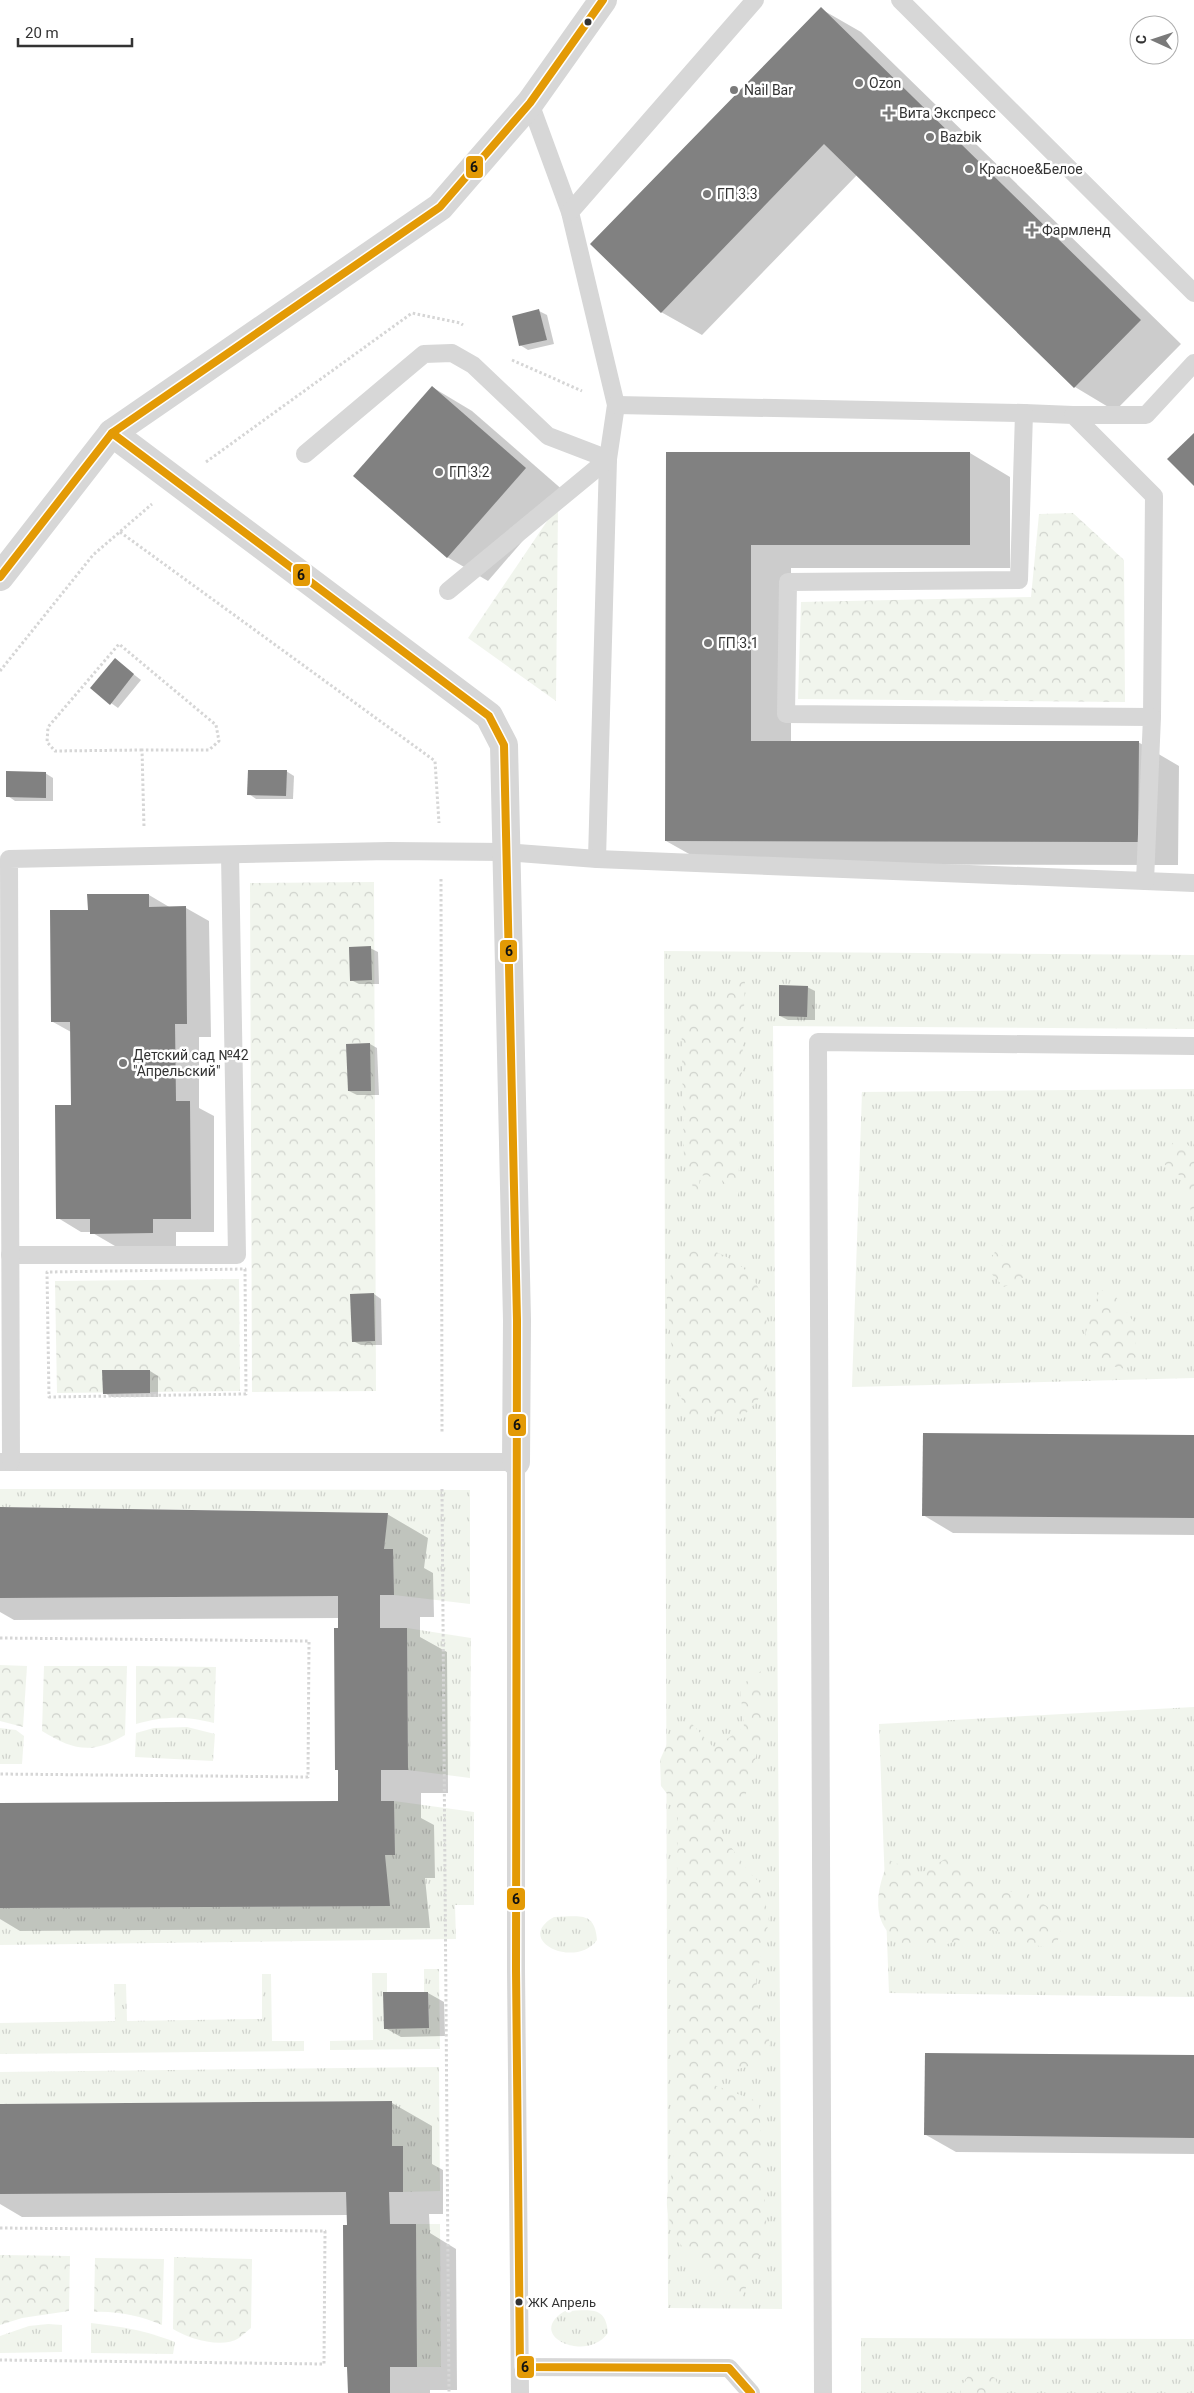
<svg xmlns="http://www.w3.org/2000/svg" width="1194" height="2393" font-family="Roboto,sans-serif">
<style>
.grass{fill:url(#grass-tufts)}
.forest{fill:url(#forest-crowns)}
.shadow{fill:#0003}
.building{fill:#818181}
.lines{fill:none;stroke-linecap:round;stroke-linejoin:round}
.path{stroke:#d6d6d6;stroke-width:3;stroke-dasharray:2.5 2.5;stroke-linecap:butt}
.lane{stroke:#d7d7d7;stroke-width:18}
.street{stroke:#d7d7d7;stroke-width:28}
.bus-1-casing{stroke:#fff;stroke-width:11}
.bus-1{stroke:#e39a05;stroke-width:8}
.bus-dot{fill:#333;stroke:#fff;stroke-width:2}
.poi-dot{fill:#7a7a7a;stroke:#fff;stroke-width:2}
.labels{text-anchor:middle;stroke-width:5;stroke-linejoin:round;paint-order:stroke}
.bus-label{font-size:13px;fill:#333;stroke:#fff;text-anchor:start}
.poi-label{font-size:14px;fill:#333;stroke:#fff;text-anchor:start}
.line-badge{stroke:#fff;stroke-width:2}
.pale-badge-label{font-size:14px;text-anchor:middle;font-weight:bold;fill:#111}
</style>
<defs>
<pattern id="grass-tufts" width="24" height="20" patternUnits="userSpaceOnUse" patternTransform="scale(1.25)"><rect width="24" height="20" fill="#f1f5ed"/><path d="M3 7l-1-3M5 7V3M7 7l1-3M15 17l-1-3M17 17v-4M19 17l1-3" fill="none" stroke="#cfd2cc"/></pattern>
<pattern id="forest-crowns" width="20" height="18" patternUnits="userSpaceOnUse" patternTransform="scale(1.25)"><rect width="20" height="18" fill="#f1f5ed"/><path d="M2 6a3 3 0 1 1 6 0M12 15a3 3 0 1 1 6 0" fill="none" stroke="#cfd2cc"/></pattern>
</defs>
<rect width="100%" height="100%" fill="#fff"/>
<g class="grass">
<path d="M664,951L1194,955V1029L773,1026L782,2309L668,2308Z"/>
<path d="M1194,1089V1378L852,1387L862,1092Z"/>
<path d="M0,1489L470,1490V1604L394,1595L393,1549H384L387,1513L0,1507Z"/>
<path d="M407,1628L471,1638L470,1778L408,1770Z"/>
<path d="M1194,1707V1997L889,1993L879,1724Z"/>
<path d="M187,1727L215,1734L213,1761L135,1757L136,1733L154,1728Z"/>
<path d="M0,1728L16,1730L24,1736L22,1764H0Z"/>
<path d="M394,1801L474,1812V1905H455L456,1939L0,1945V1908L389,1906L385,1855H395Z"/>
<path d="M554,1917C578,1917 595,1910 597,1940C575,1970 513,1940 554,1917Z"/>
<path d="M424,1969H439L440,2049L330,2050V2041L373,2040L372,1973H387V1992L429,2028L428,1992H424Z"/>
<path d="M262,1974H271L272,2041H304V2051L0,2054V2023L115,2021L114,1984H126L127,2021L262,2019Z"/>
<path d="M439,2067L440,2191L403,2192V2146H392V2101L0,2104V2072Z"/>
<path d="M416,2224H440L441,2367H417Z"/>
<path d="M565,2311C588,2311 606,2304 608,2333C586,2364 524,2335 565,2311Z"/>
<path d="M91,2323C123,2327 144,2330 175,2342L173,2354L91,2353Z"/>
<path d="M48,2324L62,2325V2352L0,2353V2336L29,2326Z"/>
<path d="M861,2338L1194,2339V2393H861Z"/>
</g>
<g class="forest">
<path d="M558,505L556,701L468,638Z"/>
<path d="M1073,513L1124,560L1125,702L798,699L801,602L1031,597L1039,514Z"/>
<path d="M374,882L376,1391L252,1392L250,883Z"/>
<path d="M745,979L738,1197L720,1178L700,1175L698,1201L684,1162L681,999L722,998Z"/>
<path d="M1180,1137L1194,1151V1214L1191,1211L1182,1177L1160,1161L1163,1151Z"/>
<path d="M1000,1243L1016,1260L1024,1277L1004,1287L986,1268Z"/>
<path d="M698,1246C780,1269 766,1319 767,1389L741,1419L714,1414L691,1423L675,1382L666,1290L678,1253Z"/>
<path d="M239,1279L240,1391L57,1393L55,1281Z"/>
<path d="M1100,1289L1116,1297L1135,1324L1136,1357L1125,1369L1098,1363L1085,1335Z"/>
<path d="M0,1665L27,1666L23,1727L0,1721Z"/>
<path d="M44,1666H127L125,1735C92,1755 73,1750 42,1731Z"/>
<path d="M136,1666L216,1667L214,1723C184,1716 166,1716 136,1724Z"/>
<path d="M761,1671L763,1730L740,1816L712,1821L749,1872L762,1885L769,1921L756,1977L760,2028L769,2039L770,2056L750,2066L713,2075L706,2082L759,2102L767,2235L741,2300C710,2277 670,2249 667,2206C666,2194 671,2179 673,2168L678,1808L661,1786L660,1760L674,1728L692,1724L714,1748L744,1727L740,1686Z"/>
<path d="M950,1856L993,1894L1022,1890L1065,1918L1055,1949L1034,1945L993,1930L934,1948L904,1947C898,1941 889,1935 885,1928C872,1908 880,1880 889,1860L920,1874Z"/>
<path d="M0,2255L70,2256L69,2311L22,2318L0,2325Z"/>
<path d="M174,2257L252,2259L251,2328C247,2331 243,2335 239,2338C222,2349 189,2339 173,2329Z"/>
<path d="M95,2258L164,2259L162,2325C140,2316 118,2311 94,2312Z"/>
<path d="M982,2372L995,2378L1001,2393H960V2388L968,2376Z"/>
</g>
<g class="shadow">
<path d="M821,9L861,32L1181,344L1115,411L1075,387L857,175L702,335L661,312Z"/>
<path d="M539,311L547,315L554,344L528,350L520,345Z"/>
<path d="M432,387L472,411L565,492L488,581L447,557Z"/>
<path d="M667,453H970L1010,477V568H791V742H1138L1179,766L1178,865L707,864L666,841Z"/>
<path d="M115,660L141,680L118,708L111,703Z"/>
<path d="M286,771L294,776L293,799H256L249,794Z"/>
<path d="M45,773L53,778V801H15L8,796Z"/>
<path d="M149,895L171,908H186L209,921L211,1037H199V1108L214,1116V1232H176V1246H115L91,1232H81L58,1218L72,1106L71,1032L53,1022L89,911Z"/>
<path d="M370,948L378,952L379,984H359L351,980Z"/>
<path d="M807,987L815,991V1020H788L780,1016Z"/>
<path d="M370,1044L377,1048L379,1095H357L349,1091Z"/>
<path d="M374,1294L381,1299L382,1345H361L353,1341Z"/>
<path d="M150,1371L158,1376V1397H112L104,1393Z"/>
<path d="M1194,1436V1535L953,1533L923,1515Z"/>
<path d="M0,1508L387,1514L428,1538L424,1568L433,1573L434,1617H420V1637L447,1652L448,1793H421V1818L434,1825L435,1878H425L430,1928L20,1931L0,1919V1804L340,1802L339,1771L336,1769L339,1618L14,1620L0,1612Z"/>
<path d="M385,1993H428L444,2002L445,2036L401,2037L385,2028Z"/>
<path d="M1194,2056V2154L956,2152L926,2135Z"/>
<path d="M392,2103L432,2126V2164L443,2170V2214H429L430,2233L456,2249L457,2390H430V2393H349V2368L345,2366L348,2215L22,2217L0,2204V2105Z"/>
</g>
<g class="building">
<path d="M821,7L1141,320L1074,388L824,144L661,313L590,244Z"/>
<path d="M539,309L547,340L519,346L512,316Z"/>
<path d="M432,386L526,468L447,558L353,476Z"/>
<path d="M1194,433V486L1167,459Z"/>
<path d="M666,452H970V545H751V741H1139L1138,842L665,841Z"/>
<path d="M115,658L134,674L110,705L90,688Z"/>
<path d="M248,770H287L286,796L247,795Z"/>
<path d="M6,771L46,772V798L6,797Z"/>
<path d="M87,894H149V907L186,906L187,1024H175L176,1101H190L191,1219H153V1233L90,1234V1219H56L55,1105H71L70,1022H51L50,910H88Z"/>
<path d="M371,946L372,980L350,981L349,947Z"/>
<path d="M779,985L808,986L807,1017L779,1016Z"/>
<path d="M370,1043L371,1091H348L346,1044Z"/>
<path d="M374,1293L375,1341L352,1342L350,1294Z"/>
<path d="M102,1370H150V1393L103,1394Z"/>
<path d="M923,1433L1194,1435V1518L922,1516Z"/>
<path d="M0,1507L388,1513L384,1549H393L394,1595H380V1628H407L408,1770H381V1801H394L395,1855H385L390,1906L0,1908V1803L338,1801V1770H335L334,1628H338V1596L0,1598Z"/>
<path d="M383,1992H428L429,2028L384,2029Z"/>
<path d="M925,2053L1194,2055V2138L924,2135Z"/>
<path d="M392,2101V2146H403V2192H389L390,2224H416L417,2367H390V2393H348L347,2367H344L343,2225H347L346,2192L0,2194V2104Z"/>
</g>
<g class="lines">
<g class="path">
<path d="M512,360L582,391"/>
<path d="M206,462L412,313L460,323L463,325"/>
<path d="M120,532L435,761L439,823"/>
<path d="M0,671L93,555L152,504"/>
<path d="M142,750L55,751L47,742L48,727L119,644L216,725L219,741L209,750H142L144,828"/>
<path d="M441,879L442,1433"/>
<path d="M245,1269L246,1394L49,1397L47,1272Z"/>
<path d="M442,1489L449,2393"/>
<path d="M0,1638L309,1641L308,1777L0,1774"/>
<path d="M0,2228L325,2231L324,2364L0,2360"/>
</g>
<g class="lane">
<path d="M900,0L1194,293"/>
<path d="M530,103L570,212L616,405L608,459L597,859"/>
<path d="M570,212L755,0"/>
<path d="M1024,413L1073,415L1154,496L1152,717"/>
<path d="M1073,415H1146L1194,363"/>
<path d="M305,454L424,354L452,353L473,365L548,436L608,459L448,591"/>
<path d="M1145,881L1194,883"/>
<path d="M10,1255H237L230,855"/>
<path d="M0,1462H516V1970L520,2393"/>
<path d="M11,1462L9,859L389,851L506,852L597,859L1145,881L1152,717L786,714L788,582L1019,580L1024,413L616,405"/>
<path d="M520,2367L729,2368L751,2393"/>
<path d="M823,2393L818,1042L1194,1046"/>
</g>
<g class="street">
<path d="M112,433L489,716L504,745L517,1320L516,1462"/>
<path d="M0,577L112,433L440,207L530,103L603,0"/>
</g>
<defs>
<g id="bus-1">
<path d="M112,433L489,716L504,745L517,1320L516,1970L520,2367L729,2368L751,2393"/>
<path d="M0,577L112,433L440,207L530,103L603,0"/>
</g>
</defs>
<use href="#bus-1" class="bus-1-casing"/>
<use href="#bus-1" class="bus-1"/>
</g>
<g class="bus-dot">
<circle cx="588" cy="22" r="4.5"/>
<circle cx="519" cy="2302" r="4.5"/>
</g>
<g class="poi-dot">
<circle cx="859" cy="83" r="5"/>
<circle cx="734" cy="90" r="5"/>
<path d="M886.5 105.5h5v5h5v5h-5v5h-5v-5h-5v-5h5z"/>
<circle cx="930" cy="137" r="5"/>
<circle cx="969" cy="169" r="5"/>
<circle cx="707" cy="194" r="5"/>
<path d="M1029.5 222.5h5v5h5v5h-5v5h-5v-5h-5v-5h5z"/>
<circle cx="439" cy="472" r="5"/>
<circle cx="708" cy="643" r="5"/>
<circle cx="123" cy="1063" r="5"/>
</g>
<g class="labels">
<g class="bus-label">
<text x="528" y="2307">ЖК Апрель</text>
</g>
<g class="poi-label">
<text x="869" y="88">Ozon</text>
<text x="744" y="95">Nail Bar</text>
<text x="899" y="118">Вита Экспресс</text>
<text x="940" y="142">Bazbik</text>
<text x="979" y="174">Красное&amp;Белое</text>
<text x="717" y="199">ГП 3.3</text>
<text x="1042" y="235">Фармленд</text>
<text x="449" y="477">ГП 3.2</text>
<text x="718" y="648">ГП 3.1</text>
<text x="133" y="1060">Детский сад №42<tspan x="133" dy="16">"Апрельский"</tspan></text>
</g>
</g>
<g class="line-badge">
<rect x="465" y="155" width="19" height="24" rx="5" fill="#e39a05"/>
<rect x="292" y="563" width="19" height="24" rx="5" fill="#e39a05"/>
<rect x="499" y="939" width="19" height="24" rx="5" fill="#e39a05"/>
<rect x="507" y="1413" width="20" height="24" rx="5" fill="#e39a05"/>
<rect x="506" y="1887" width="20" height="24" rx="5" fill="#e39a05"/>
<rect x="516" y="2355" width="19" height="24" rx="5" fill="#e39a05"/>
</g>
<g class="pale-badge-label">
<text x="474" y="172">6</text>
<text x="301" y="580">6</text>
<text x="509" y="956">6</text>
<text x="517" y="1430">6</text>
<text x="516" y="1904">6</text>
<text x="525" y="2372">6</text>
</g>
<g transform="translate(1154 40) rotate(273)"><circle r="24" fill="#ffffff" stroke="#adadad"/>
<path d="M0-4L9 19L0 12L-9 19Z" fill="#7a7a7a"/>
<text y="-8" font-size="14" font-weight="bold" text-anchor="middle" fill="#333333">С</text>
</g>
<path d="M18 38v8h114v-8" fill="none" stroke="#333333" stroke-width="2.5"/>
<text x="25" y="38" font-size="15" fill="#333333" stroke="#ffffff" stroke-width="4" paint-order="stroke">20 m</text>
</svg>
